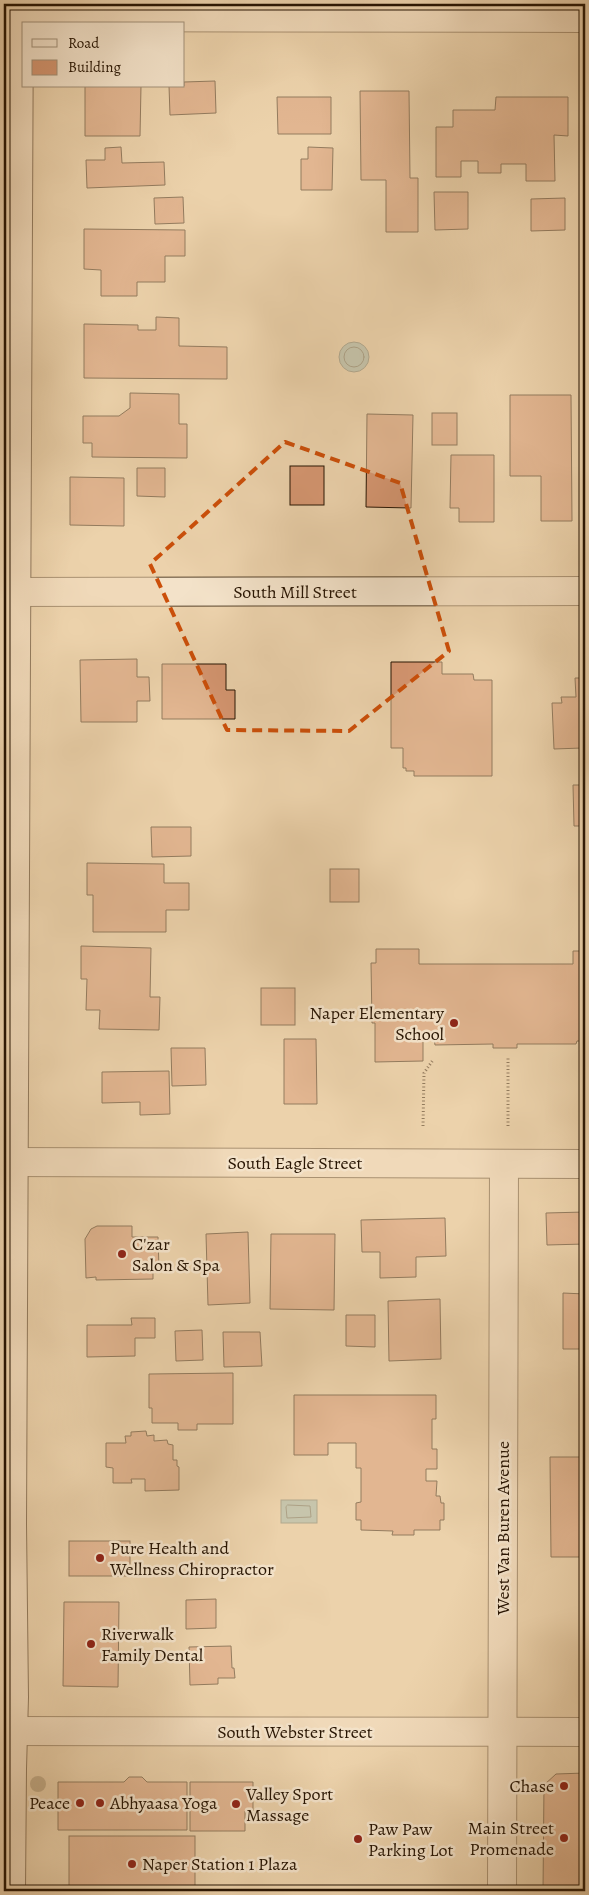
<svg xmlns="http://www.w3.org/2000/svg" width="589" height="1895" font-family="Alegreya,serif">
<style>
.water{fill:#99b7ae;stroke:#6b7669}
.lines{fill:none;stroke-linecap:round;stroke-linejoin:round}
.shore{stroke:#606658;stroke-width:1}
.building{fill:#d59671;stroke:#271402}
.street-casing{stroke:#58442c;stroke-width:30}
.secondary-casing{stroke:#271402;stroke-width:30}
.path{stroke:#271402;stroke-width:3;stroke-dasharray:1 2.5;stroke-linecap:butt}
.street{stroke:#f3e2c9;stroke-width:28}
.secondary{stroke:#f3e2c9;stroke-width:28}
.tree{fill:#978665}
.marked{fill:none;stroke:#cb4f0a;stroke-width:4;stroke-dasharray:10 6;stroke-linejoin:round}
.poi-dot{fill:#8f2418;stroke:#f3e2c9;stroke-width:2}
.labels{text-anchor:middle;stroke-width:5;stroke-linejoin:round;paint-order:stroke}
.street-label{font-size:18px;fill:#271402;stroke:#f3e2c9}
.poi-label{font-size:18px;fill:#271402;stroke:#f3e2c9;text-anchor:start}
</style>
<rect width="100%" height="100%" fill="#ecd2ac"/>
<filter id="stains"><feTurbulence type="fractalNoise" baseFrequency=".004" numOctaves="4"/><feColorMatrix values="0 0 0 0 .2 0 0 0 0 .09 0 0 0 0 .02 0 0 0 .5 -.17"/></filter>
<radialGradient id="worn" r=".72"><stop offset=".6" stop-color="#630" stop-opacity="0"/><stop offset="1" stop-color="#630" stop-opacity=".3"/></radialGradient>
<g class="water">
<circle cx="354" cy="357" r="15"/>
<rect x="281" y="1500" width="36" height="23"/>
</g>
<g class="lines">
<g class="shore">
<circle cx="354" cy="357" r="10"/>
<path d="M288,1505L310,1506L311,1517L287,1518L286,1507Z"/>
</g>
</g>
<g class="building">
<path d="M215,81L216,113L170,115L169,86H184V82Z"/>
<path d="M85,86H141L140,136H85Z"/>
<path d="M360,91H409L410,178H418V232H386V180H361Z"/>
<path d="M277,97H331V134H278Z"/>
<path d="M496,97H568V136L554,135L555,181H526V164H501V173H478V161H461V177H436V127H453V110H495Z"/>
<path d="M121,147L122,163L164,162L165,185L87,188L86,160H105V148Z"/>
<path d="M308,147L333,148L332,190H301V159H308Z"/>
<path d="M434,192H468V229L435,230Z"/>
<path d="M183,197L184,223L155,224L154,198Z"/>
<path d="M565,198V230L531,231V199Z"/>
<path d="M84,229L185,230V256H165V282H137V296H101V270L84,269Z"/>
<path d="M156,317L179,318V346L227,347V379L84,378V324L138,325V330H156Z"/>
<path d="M130,393L179,394V424H187V458L92,457V443H83V416H119L130,408Z"/>
<path d="M510,395H571L572,521H541V476H510Z"/>
<rect x="432" y="413" width="25" height="32"/>
<path d="M367,414L413,415L411,508L366,507Z"/>
<path d="M451,455H494V522H459V508H450Z"/>
<rect x="290" y="466" width="34" height="39"/>
<path d="M137,468H165V497L137,496Z"/>
<path d="M70,477L124,478V526L70,525Z"/>
<path d="M137,659V677H149L150,701H137V722H81L80,660Z"/>
<path d="M391,662H442V674H473L474,680H492V776H414V771H406V768H403V748H391Z"/>
<path d="M162,664H226V690H235V719H162Z"/>
<path d="M575,678H585V743H582V748L554,749L552,703H562L561,697H576Z"/>
<path d="M573,785H585V826H574Z"/>
<path d="M151,827H191V856L152,857Z"/>
<path d="M87,863L164,864V883H189V910H166V932H93V895H87Z"/>
<rect x="330" y="869" width="29" height="33"/>
<path d="M81,946L151,948L150,997H160L159,1030L99,1029L100,1010H86L87,979H81Z"/>
<path d="M376,949H419V964H573V951H585V1041H577L576,1044H517V1048H493V1044L435,1045L434,1038H423V1061L375,1062V1023H372L371,963H376Z"/>
<rect x="261" y="988" width="34" height="37"/>
<path d="M284,1039H316L317,1104H284Z"/>
<path d="M171,1048H205L206,1085L172,1086Z"/>
<path d="M169,1071L170,1114L140,1115V1102L102,1103V1072Z"/>
<path d="M585,1212V1244L547,1245L546,1213Z"/>
<path d="M445,1218L446,1256L416,1257V1277L380,1278V1252H362L361,1220Z"/>
<path d="M97,1226H132V1237H158L159,1269H153V1279L96,1280V1277L86,1278L85,1239L91,1229Z"/>
<path d="M248,1232L250,1303L208,1305L206,1234Z"/>
<path d="M271,1234H335L334,1310L270,1309Z"/>
<path d="M563,1293L585,1294V1349H563Z"/>
<path d="M440,1299L441,1359L389,1361L388,1301Z"/>
<path d="M346,1315H375V1347L346,1346Z"/>
<path d="M131,1318H155V1338H135V1356L87,1357V1325H132Z"/>
<path d="M202,1330L203,1360L176,1361L175,1331Z"/>
<path d="M223,1332H260L262,1366L224,1367Z"/>
<path d="M233,1373V1424H197V1430H178V1423H152V1408H149V1374Z"/>
<path d="M294,1395H436V1419H432V1449H437V1469H426V1481H437L436,1496H440L441,1503H444V1520H440V1530H414V1535H392L393,1531L361,1530V1520H356V1503L361,1502V1468H356V1443H328V1455H294Z"/>
<path d="M146,1431L147,1436L154,1435V1441L167,1440L168,1444L173,1445V1460H177V1466L179,1467V1490L145,1491V1479H131L132,1483H113V1468L106,1467V1443H126L125,1436H131V1432Z"/>
<path d="M550,1457H585V1557H551Z"/>
<rect x="69" y="1541" width="61" height="35"/>
<path d="M216,1599V1628L186,1629V1600Z"/>
<path d="M64,1602H119L118,1687L63,1686Z"/>
<path d="M231,1646L232,1668H234L235,1678H218V1684L190,1685L189,1647Z"/>
<path d="M585,1773V1891H543L544,1785L556,1774Z"/>
<path d="M129,1777H142L147,1782H187V1830H58V1782H124Z"/>
<path d="M190,1782H253V1811H245V1831H190Z"/>
<rect x="69" y="1836" width="126" height="55"/>
</g>
<g class="lines">
<defs>
<g id="street">
<path d="M4,17L585,18"/>
<path d="M4,592L585,591"/>
<path d="M4,1162L585,1164"/>
<path d="M4,1731L585,1732"/>
<path d="M502,1891L504,1164"/>
</g>
<path id="secondary" d="M11,1891L12,1769L14,1697L12,1524L19,4"/>
</defs>
<use href="#street" class="street-casing"/>
<use href="#secondary" class="secondary-casing"/>
<g class="path">
<path d="M423,1126L424,1073L433,1060"/>
<path d="M508,1126V1056"/>
</g>
<use href="#street" class="street"/>
<use href="#secondary" class="secondary"/>
</g>
<circle class="tree" cx="38" cy="1784" r="8"/>
<path d="M0 0H589V1895H0ZM285,442L400,483L449,651L349,731L227,730L150,564Z" fill="#ecd2ac" fill-opacity=".55" fill-rule="evenodd"/>
<path class="marked" d="M285,442L400,483L449,651L349,731L227,730L150,564Z"/>
<g class="poi-dot">
<circle cx="454" cy="1023" r="5"/>
<circle cx="122" cy="1254" r="5"/>
<circle cx="100" cy="1558" r="5"/>
<circle cx="91" cy="1644" r="5"/>
<circle cx="564" cy="1786" r="5"/>
<circle cx="80" cy="1803" r="5"/>
<circle cx="100" cy="1803" r="5"/>
<circle cx="236" cy="1804" r="5"/>
<circle cx="564" cy="1838" r="5"/>
<circle cx="358" cy="1839" r="5"/>
<circle cx="132" cy="1864" r="5"/>
</g>
<g class="labels">
<g class="street-label">
<text x="295" y="598">South Mill Street</text>
<text x="295" y="1169">South Eagle Street</text>
<text transform="translate(503 1528) rotate(-90)" y="6">West Van Buren Avenue</text>
<text x="295" y="1738">South Webster Street</text>
</g>
<g class="poi-label">
<text x="444" y="1019" text-anchor="end">Naper Elementary<tspan x="444" dy="21">School</tspan></text>
<text x="132" y="1250">C'zar<tspan x="132" dy="21">Salon &amp; Spa</tspan></text>
<text x="110" y="1554">Pure Health and<tspan x="110" dy="21">Wellness Chiropractor</tspan></text>
<text x="101" y="1640">Riverwalk<tspan x="101" dy="21">Family Dental</tspan></text>
<text x="554" y="1792" text-anchor="end">Chase</text>
<text x="246" y="1800">Valley Sport<tspan x="246" dy="21">Massage</tspan></text>
<text x="70" y="1809" text-anchor="end">Peace</text>
<text x="110" y="1809">Abhyaasa Yoga</text>
<text x="554" y="1834" text-anchor="end">Main Street<tspan x="554" dy="21">Promenade</tspan></text>
<text x="368" y="1835">Paw Paw<tspan x="368" dy="21">Parking Lot</tspan></text>
<text x="142" y="1870">Naper Station 1 Plaza</text>
</g>
</g>
<rect width="589" height="1895" fill="none" stroke="#ecd2ac" stroke-width="20"/>
<rect x="5" y="5" width="579" height="1885" fill="none" stroke="#271402" stroke-width="2.5"/>
<rect x="10" y="10" width="569" height="1875" fill="none" stroke="#271402"/>
<rect x="22" y="22" width="162" height="65" fill="#f3e2c9" stroke="#a19079"/>
<rect x="32" y="39" width="25" height="8" fill="#f3e2c9" stroke="#a19079"/>
<text x="68" y="48" font-size="15" fill="#271402">Road</text>
<rect x="32" y="60" width="25" height="15" fill="#d59671" stroke="#a19079"/>
<text x="68" y="72" font-size="15" fill="#271402">Building</text>
<rect width="100%" height="100%" filter="url(#stains)"/>
<rect width="100%" height="100%" fill="url(#worn)"/>
</svg>
